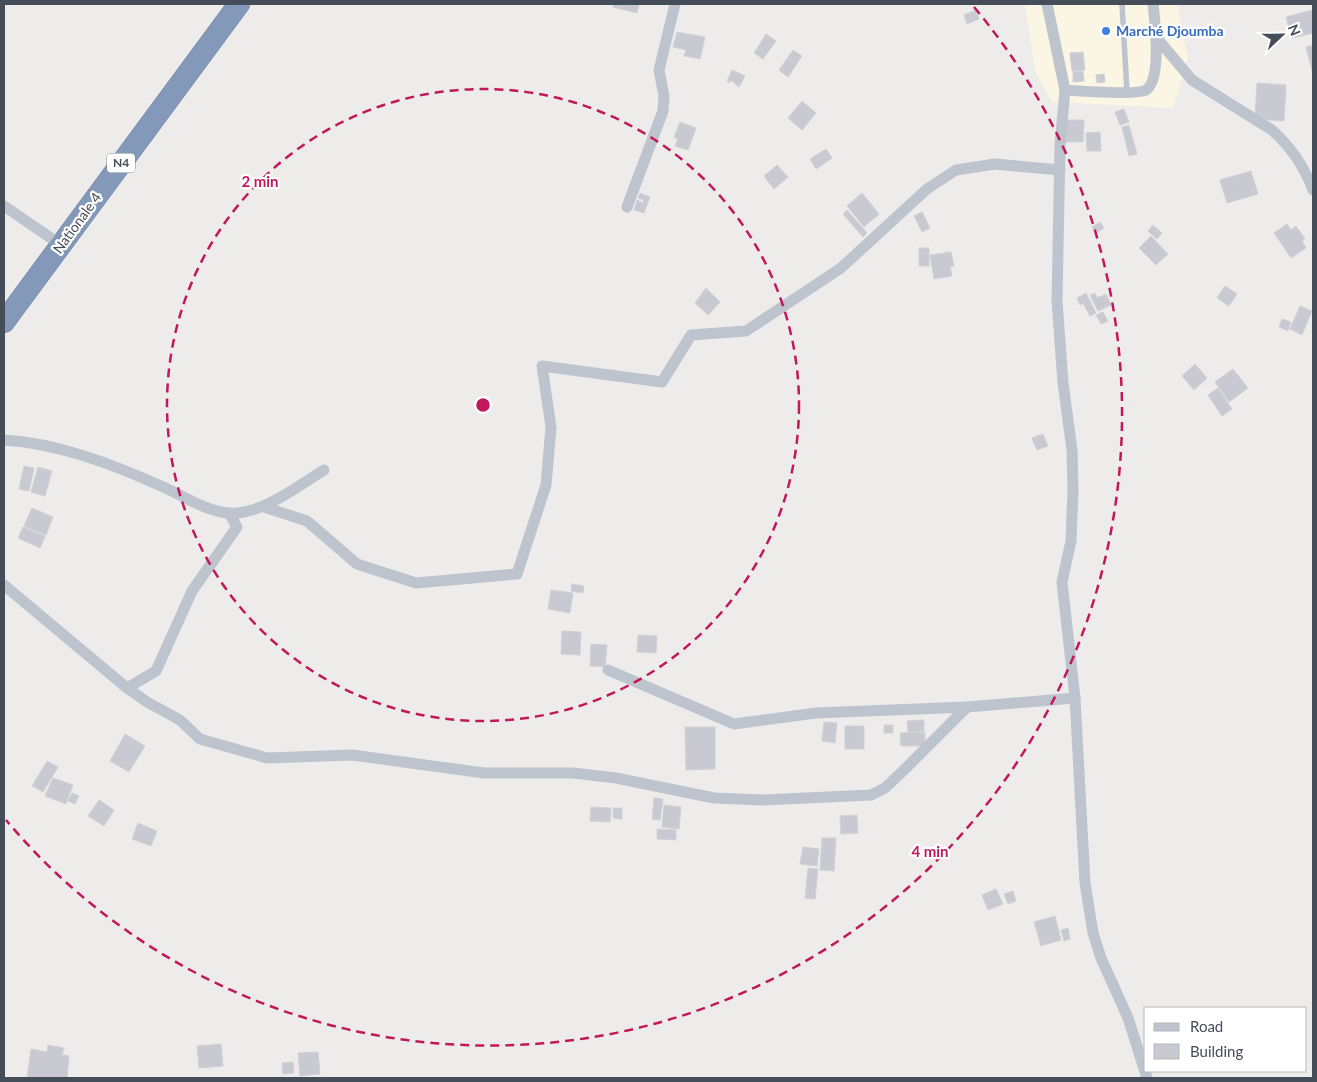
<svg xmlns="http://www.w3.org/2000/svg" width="1317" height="1082" font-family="Lato,sans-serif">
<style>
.commercial{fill:#faf6e3}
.building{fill:#c9cad1;stroke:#d0d1d7}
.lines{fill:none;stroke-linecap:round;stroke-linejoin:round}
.highway-casing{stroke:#6f83a5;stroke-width:22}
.lane{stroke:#bdc4ce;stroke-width:5.5}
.street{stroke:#bdc4ce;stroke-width:11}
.highway{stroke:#8498ba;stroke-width:21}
.ring{fill:none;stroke:#c2185b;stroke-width:2.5;stroke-dasharray:9 6}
.shop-dot{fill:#3f7fe0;stroke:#fff;stroke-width:2}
.labels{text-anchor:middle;stroke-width:4.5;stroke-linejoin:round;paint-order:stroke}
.shield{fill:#fff;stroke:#7d828a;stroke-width:1}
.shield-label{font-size:12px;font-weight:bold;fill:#454d58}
.shop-label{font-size:14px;font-weight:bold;fill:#366cbe;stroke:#fff;text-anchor:start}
.street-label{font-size:14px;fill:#454d58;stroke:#fff}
.centre{fill:#c2185b;stroke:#fff;stroke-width:2.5}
.ring-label{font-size:15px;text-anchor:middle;font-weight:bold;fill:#c2185b;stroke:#fff;stroke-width:4.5;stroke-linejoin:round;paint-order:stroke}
</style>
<rect width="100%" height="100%" fill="#eeeceb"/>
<path class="commercial" d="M1025,4H1177L1188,58L1173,108L1052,102L1035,71Z"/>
<g class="building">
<path d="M614,4H639L637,13L613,7Z"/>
<path d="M976,10L979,19L967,24L964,15Z"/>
<path d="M1312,10L1313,33L1292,38L1286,17Z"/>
<path d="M677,32L705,37L700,59L684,56L686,50L673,47Z"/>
<path d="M766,34L776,41L763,59L754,53Z"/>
<path d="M1313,45V74L1306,47Z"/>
<path d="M793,50L802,56L788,77L779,70Z"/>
<path d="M1083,52L1085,70L1072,71L1070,53Z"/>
<path d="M732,70L745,76L739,87L731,80L730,83L727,81Z"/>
<path d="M1083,71L1084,81L1073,82V72Z"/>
<path d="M1104,74L1105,82L1097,83L1096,75Z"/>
<path d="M1257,83L1286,85L1284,121L1255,119Z"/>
<path d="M802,101L816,113L802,130L788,118Z"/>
<path d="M1124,109L1129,122L1120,125L1115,112Z"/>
<path d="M1064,120H1084L1083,142H1063Z"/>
<path d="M680,122L696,128L688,150L675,146L678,139L674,137Z"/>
<path d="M1129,125L1137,154L1129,156L1122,127Z"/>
<path d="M1100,132L1101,151H1087L1086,133Z"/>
<path d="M826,149L832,158L816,169L810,159Z"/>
<path d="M777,165L788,177L774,189L764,176Z"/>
<path d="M1251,171L1258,194L1227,203L1220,180Z"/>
<path d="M640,193L650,197L644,213L634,210L637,200L643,203L644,200L638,198Z"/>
<path d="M862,193L879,214L864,227L847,206Z"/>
<path d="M847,210L867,233L863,237L843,214Z"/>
<path d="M922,212L930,228L922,232L914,216Z"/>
<path d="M1100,222L1104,228L1096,233L1092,227Z"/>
<path d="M1287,224L1291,230L1296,226L1305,239L1302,241L1306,248L1291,258L1274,233Z"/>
<path d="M1153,225L1162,233L1157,239L1148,231Z"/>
<path d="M1151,236L1168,254L1156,265L1139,248Z"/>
<rect x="919" y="248" width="10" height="18"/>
<path d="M951,252L954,266L950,267L952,276L934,279L930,255Z"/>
<path d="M1225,286L1237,294L1229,306L1217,298Z"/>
<path d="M706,288L720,302L708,315L695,303Z"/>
<path d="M1086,293L1096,313L1090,316L1083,303L1080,305L1077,298Z"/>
<path d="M1095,293L1097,298L1106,294L1111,305L1098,311L1090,295Z"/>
<path d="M1300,306L1312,311L1302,335L1290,329Z"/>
<path d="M1103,312L1108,321L1101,324L1096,315Z"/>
<path d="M1282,319L1291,322L1288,331L1279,327Z"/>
<path d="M1195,364L1207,378L1194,390L1182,376Z"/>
<path d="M1233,369L1248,388L1229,402L1215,382Z"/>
<path d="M1218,388L1232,409L1222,416L1208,395Z"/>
<path d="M1043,434L1048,446L1037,450L1032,438Z"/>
<path d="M24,466L34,468L29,491L19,489Z"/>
<path d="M38,467L52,471L45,496L31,492Z"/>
<path d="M32,508L53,517L46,535L24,526Z"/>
<path d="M23,527L45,536L40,548L18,538Z"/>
<path d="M572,584L584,586L583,593L571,591Z"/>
<path d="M551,590L573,593L570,613L548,609Z"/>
<path d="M562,631L581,632L580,655L561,654Z"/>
<path d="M638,635L657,636L656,653L637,652Z"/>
<path d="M591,644L607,645L605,667L590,666Z"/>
<path d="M924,720V731L908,732L907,721Z"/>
<path d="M824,722L837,723L835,743L822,741Z"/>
<rect x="884" y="725" width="9" height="8"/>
<rect x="845" y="726" width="19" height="23"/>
<path d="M685,727H715V769L686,770Z"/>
<path d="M925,732V746H901L900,733Z"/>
<path d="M125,734L145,746L129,772L110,761Z"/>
<path d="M47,761L58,767L43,792L32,786Z"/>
<path d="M53,778L73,785L66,804L45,796Z"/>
<path d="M72,793L79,796L75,804L68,801Z"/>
<path d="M654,798L663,799L660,820L652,819Z"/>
<path d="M99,800L114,810L104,826L88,816Z"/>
<path d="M664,805L681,807L679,829L662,827Z"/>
<path d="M591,807L611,808L610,822L590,821Z"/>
<path d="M613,808H622V819L613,818Z"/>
<path d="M857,815L858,833L841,834L840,816Z"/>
<path d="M138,823L157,831L151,846L132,839Z"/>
<path d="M657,829L676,830V840L657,839Z"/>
<path d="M822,838H836L834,871L820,870Z"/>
<path d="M803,847L819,849L817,866L800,864Z"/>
<path d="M808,868L818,869L815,899L805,898Z"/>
<path d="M996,889L1003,904L988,910L982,895Z"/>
<path d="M1013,891L1016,901L1008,904L1004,894Z"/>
<path d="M1055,916L1061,940L1041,946L1034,922Z"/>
<path d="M1068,928L1070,939L1064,941L1061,930Z"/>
<path d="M221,1044L223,1066L199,1068L197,1046Z"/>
<path d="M48,1045L64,1048L62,1055L69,1056L67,1078H27L31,1049L47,1052Z"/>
<path d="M318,1052L320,1074L300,1076L298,1053Z"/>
<path d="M293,1062L294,1073L283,1074L282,1063Z"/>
</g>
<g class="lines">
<defs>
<path id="highway" d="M4,322L239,4"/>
</defs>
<use href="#highway" class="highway-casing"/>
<path class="lane" d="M1122,4L1127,92"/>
<g class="street">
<path d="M1047,4L1065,90L1060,145L1057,301L1063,383L1072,450L1073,490L1071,541L1062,582L1075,698L1085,883L1093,933L1101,958L1128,1018L1147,1078"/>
<path d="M1156,37L1192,80L1272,130C1291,147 1304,166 1313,190"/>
<path d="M1065,90C1079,91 1137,95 1146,90C1162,79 1155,22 1153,4"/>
<path d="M4,206L61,245"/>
<path d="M627,207L663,111L664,96L659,70L675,4"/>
<path d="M4,440C57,443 112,464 161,486C182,495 205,511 228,513C260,516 298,486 324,470"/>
<path d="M264,507L307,521L357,564L416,583L517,574L546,485L551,427L542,366L662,382L691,335L746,331L841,268L927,189L956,170L995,164L1060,170"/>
<path d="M4,585L127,688L147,702L180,720L200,739L267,758L352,755L484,773H573L616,778L714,798L763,800L871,795L885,788L903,771L967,707"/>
<path d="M608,670L734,724L816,713L967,707L1075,698"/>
<path d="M127,688L156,671L192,591L237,527L229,513"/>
</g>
<use href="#highway" class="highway"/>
</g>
<g class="ring">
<circle cx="483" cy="405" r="316"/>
<path d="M974 7A632 632 0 0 1 6 820"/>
</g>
<circle class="shop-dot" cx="1106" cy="31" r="5"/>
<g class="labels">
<rect class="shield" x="107" y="153.5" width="28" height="19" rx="4"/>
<g class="shield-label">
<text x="121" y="167">N4</text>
</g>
<g class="shop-label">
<text x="1116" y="36">Marché Djoumba</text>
</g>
<g class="street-label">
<text transform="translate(77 223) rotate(-54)" y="5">Nationale 4</text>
</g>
</g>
<circle cx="483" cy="405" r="8" class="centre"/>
<g class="ring-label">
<text x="260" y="187">2 min</text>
<text x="930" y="857">4 min</text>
</g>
<rect width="1317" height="1082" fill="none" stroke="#454d58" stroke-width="10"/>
<rect x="1144" y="1007" width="162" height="65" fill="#ffffff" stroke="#b5b8bc"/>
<rect x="1154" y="1023" width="25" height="8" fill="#bdc4ce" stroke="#b5b8bc"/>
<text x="1190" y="1032" font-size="15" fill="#454d58">Road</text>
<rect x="1154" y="1044" width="25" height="15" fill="#c9cad1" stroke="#b5b8bc"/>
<text x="1190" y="1057" font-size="15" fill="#454d58">Building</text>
<g transform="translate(1282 35) rotate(68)" stroke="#ffffff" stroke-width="4" paint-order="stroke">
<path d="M0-4L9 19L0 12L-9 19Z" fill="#454d58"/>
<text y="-8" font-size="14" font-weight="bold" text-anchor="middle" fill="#454d58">N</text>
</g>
</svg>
